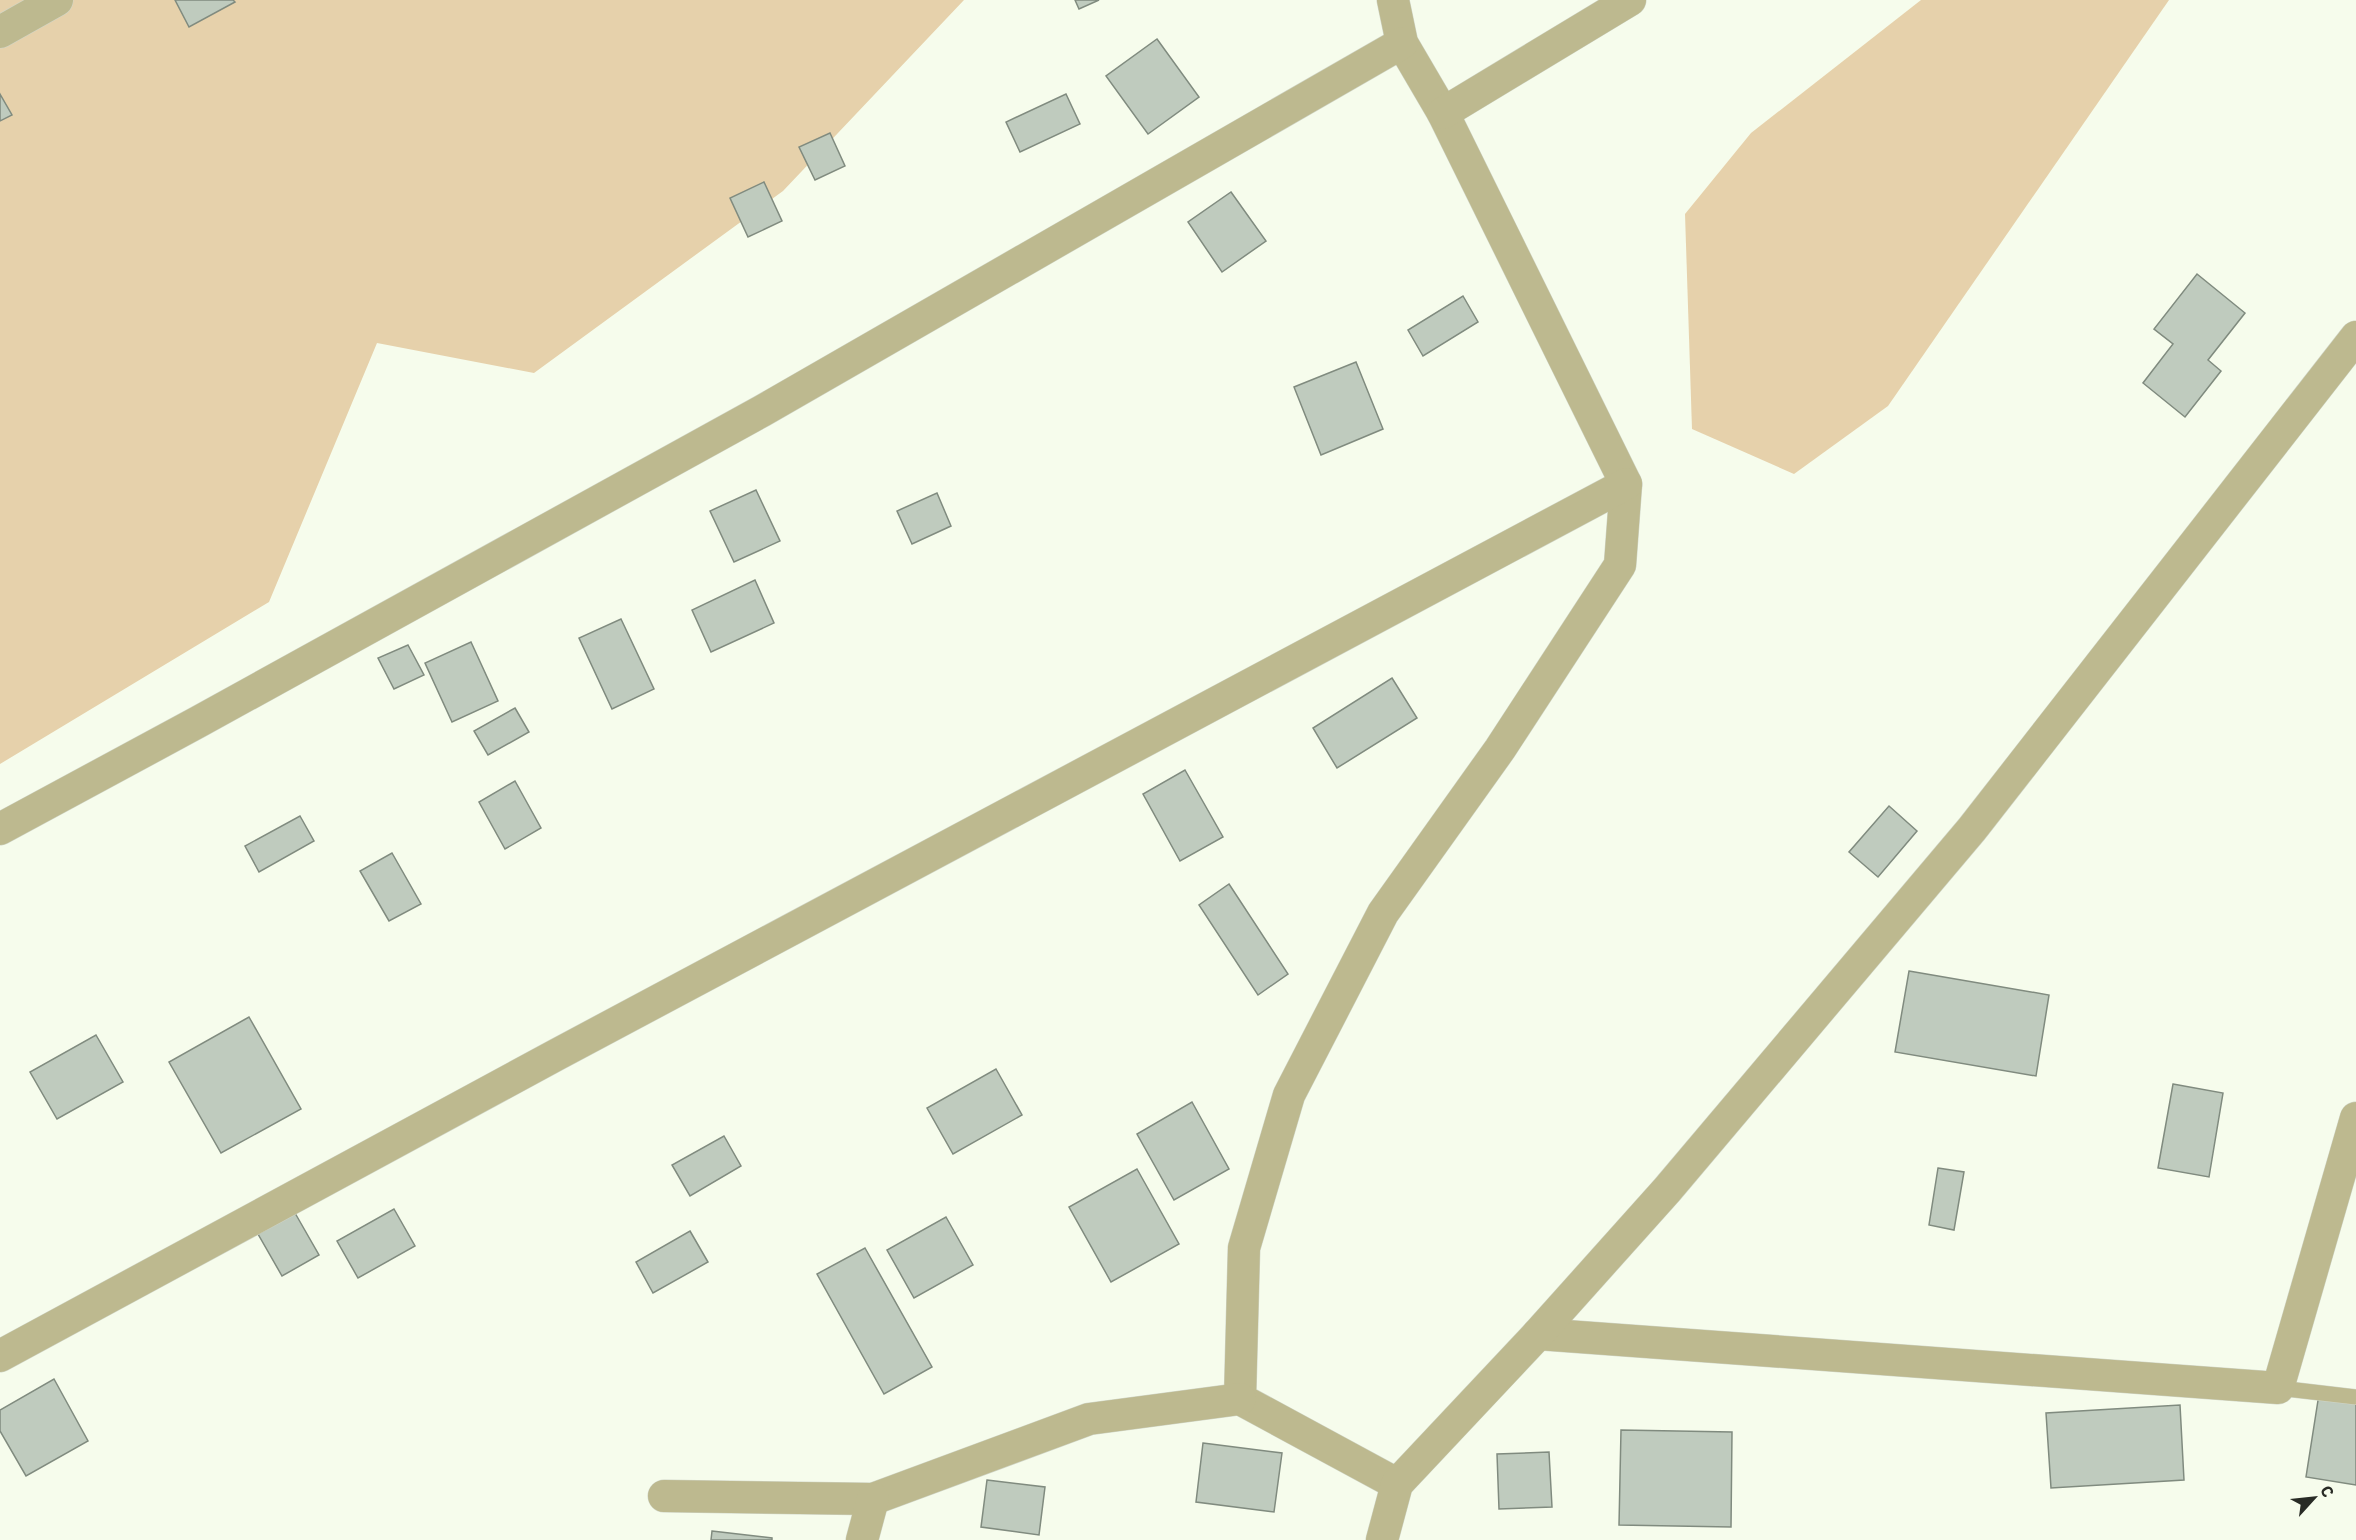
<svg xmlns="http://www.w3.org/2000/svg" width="2356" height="1540" font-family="'IBM Plex Sans',sans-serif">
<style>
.green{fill:#e6d1ab}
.building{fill:#bfcbbe;stroke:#808b7f;stroke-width:1.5}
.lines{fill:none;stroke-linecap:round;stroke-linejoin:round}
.service-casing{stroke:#d1d6c8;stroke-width:16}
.minor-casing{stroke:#d1d6c8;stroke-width:33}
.service{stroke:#bdb98f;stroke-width:15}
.minor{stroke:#bdb98f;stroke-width:32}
</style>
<rect width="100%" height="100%" fill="#f6fcec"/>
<g class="green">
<path d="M0,0H964L783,191L534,373L377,343L269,602L0,764Z"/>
<path d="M1921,0H2169L1888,406L1794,474L1692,429L1685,214L1751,133Z"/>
</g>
<g class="building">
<path d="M175,0H233L235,2L189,27Z"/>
<path d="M1075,0H1099L1079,9Z"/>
<path d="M1157,39L1199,97L1148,134L1106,76Z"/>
<path d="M0,94L12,115L0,121Z"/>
<path d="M1066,94L1080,124L1020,152L1006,122Z"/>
<path d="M830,133L845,166L815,180L799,147Z"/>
<path d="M764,182L782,221L748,237L730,198Z"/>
<path d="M1231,192L1266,241L1222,272L1188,222Z"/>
<path d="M2197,274L2245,313L2208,360L2221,371L2185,417L2143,383L2173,344L2154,329Z"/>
<path d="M1463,296L1478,322L1423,356L1408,330Z"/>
<path d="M1356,362L1383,429L1321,455L1294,387Z"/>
<path d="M756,490L780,541L734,562L710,511Z"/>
<path d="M937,493L951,526L912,544L897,511Z"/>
<path d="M755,580L774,623L711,652L692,610Z"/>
<path d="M621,619L654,689L612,709L579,638Z"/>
<path d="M471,642L498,701L452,722L425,663Z"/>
<path d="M408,645L424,675L394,689L378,658Z"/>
<path d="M1392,678L1417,718L1337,768L1313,728Z"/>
<path d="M515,708L529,732L488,755L474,731Z"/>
<path d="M1185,770L1223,837L1180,861L1143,794Z"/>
<path d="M515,781L541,828L505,849L479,802Z"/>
<path d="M1889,806L1917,831L1878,877L1849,852Z"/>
<path d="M300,816L314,841L259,872L245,846Z"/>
<path d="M392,853L421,904L389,921L360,871Z"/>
<path d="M1229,884L1288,974L1258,995L1199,905Z"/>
<path d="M1909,971L2049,995L2036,1076L1895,1052Z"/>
<path d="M249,1017L301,1109L221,1153L169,1062Z"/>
<path d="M96,1035L123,1082L57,1119L30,1072Z"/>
<path d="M996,1069L1022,1115L953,1154L927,1108Z"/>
<path d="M2173,1084L2223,1093L2209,1177L2158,1168Z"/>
<path d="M1192,1102L1229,1169L1174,1200L1137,1134Z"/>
<path d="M724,1136L741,1166L690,1196L672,1165Z"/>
<path d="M1938,1168L1964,1172L1954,1230L1929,1225Z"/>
<path d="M1137,1169L1179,1244L1111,1282L1069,1207Z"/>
<path d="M394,1209L415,1246L358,1278L337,1241Z"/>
<path d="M295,1213L319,1255L282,1276L258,1234Z"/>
<path d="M946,1217L973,1265L914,1298L887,1250Z"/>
<path d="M690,1231L708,1262L653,1293L636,1262Z"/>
<path d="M865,1248L932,1367L884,1394L817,1274Z"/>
<path d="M54,1379L88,1441L26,1476L0,1431V1410Z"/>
<path d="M2319,1394L2356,1400V1485L2306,1477Z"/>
<path d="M2180,1405L2184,1480L2051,1488L2046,1413Z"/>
<path d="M1621,1430L1732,1432L1731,1527L1619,1525Z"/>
<path d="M1203,1443L1282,1453L1274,1512L1196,1502Z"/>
<path d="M1549,1452L1552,1507L1499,1509L1497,1454Z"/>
<path d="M987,1480L1045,1487L1039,1535L981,1527Z"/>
<path d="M712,1531L772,1538V1540H711Z"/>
</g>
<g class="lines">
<defs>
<path id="service" d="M2278,1388L2356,1397"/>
<g id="minor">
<path d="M1393,0L1402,43L1443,113L1626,484L1620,565L1500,749L1383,913L1289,1095L1244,1248L1240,1399L1397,1484"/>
<path d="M0,32L57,0"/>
<path d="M1443,113L1630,0"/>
<path d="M0,829L198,722L762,411L1402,43"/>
<path d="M1538,1334L2278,1388L2356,1118"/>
<path d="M0,1356L556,1055L1626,484"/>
<path d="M664,1496L873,1499L1089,1419L1240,1399"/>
<path d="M862,1540L873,1499"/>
<path d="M1382,1540L1397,1484L1538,1334L1667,1190L1972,829L2356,337"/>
</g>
</defs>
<use href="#service" class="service-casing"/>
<use href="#minor" class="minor-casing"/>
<use href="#service" class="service"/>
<use href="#minor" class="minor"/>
</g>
<g transform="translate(2314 1498) rotate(63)" stroke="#f6fcec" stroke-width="4.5" paint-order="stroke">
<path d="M0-4.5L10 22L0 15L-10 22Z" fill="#282b25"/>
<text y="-9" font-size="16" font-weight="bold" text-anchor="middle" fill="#282b25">С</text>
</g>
</svg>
